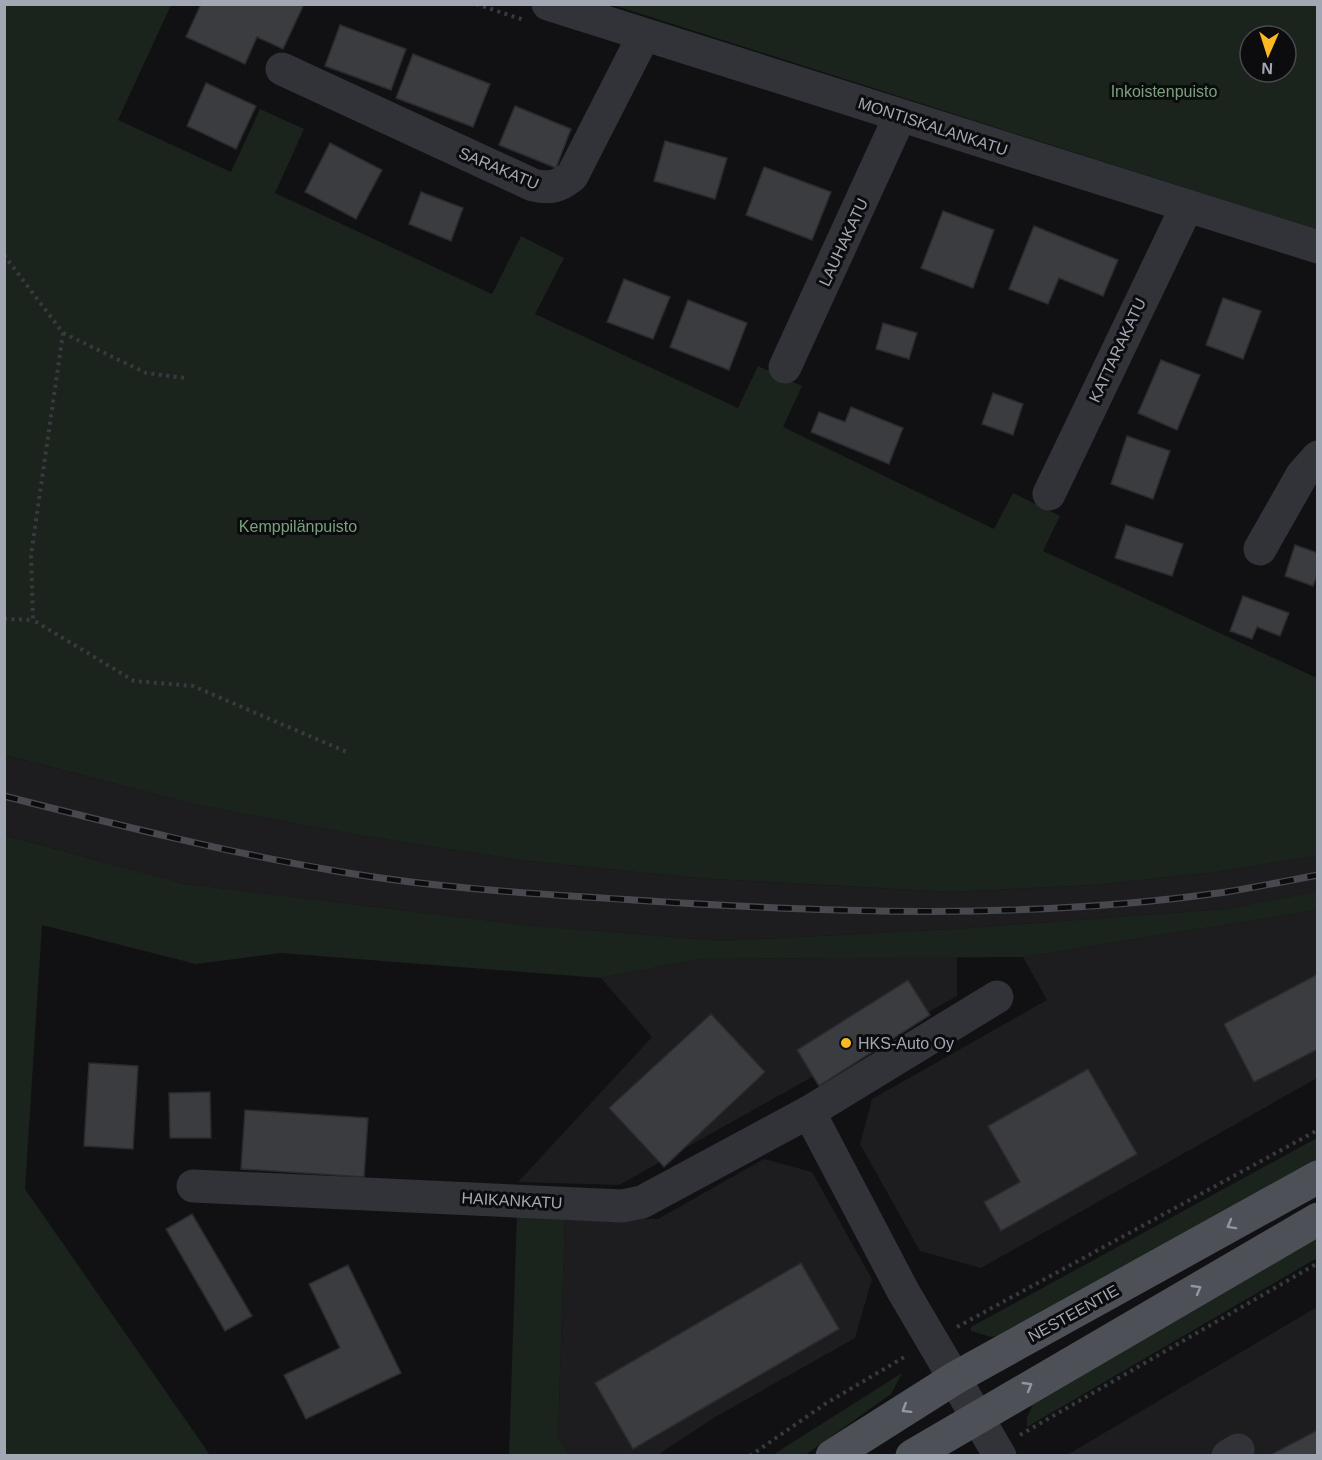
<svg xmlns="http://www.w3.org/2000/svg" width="1322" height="1460" font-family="Arial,sans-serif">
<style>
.built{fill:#1d1d20}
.green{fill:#1b231d;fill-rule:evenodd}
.building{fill:#3b3c40;stroke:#2b2b2f;stroke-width:1.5}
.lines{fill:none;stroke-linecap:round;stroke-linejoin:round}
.path{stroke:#383a3f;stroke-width:4;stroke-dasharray:3 4.5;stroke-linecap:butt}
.minor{stroke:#323338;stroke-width:33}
.major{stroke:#4e5057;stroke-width:33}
.rail-casing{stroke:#47494f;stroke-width:7}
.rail{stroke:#0c0c0e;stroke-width:4.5;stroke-dasharray:14;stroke-linecap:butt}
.oneway{stroke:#9196a1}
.poi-dot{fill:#fab923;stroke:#0c0c0e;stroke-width:2}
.labels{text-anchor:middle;stroke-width:6;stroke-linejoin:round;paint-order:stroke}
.park-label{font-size:16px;fill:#78a17c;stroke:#0c0c0e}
.street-label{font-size:16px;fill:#a2a7b4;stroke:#0c0c0e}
.poi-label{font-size:16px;fill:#a2a7b4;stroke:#0c0c0e;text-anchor:start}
</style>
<rect width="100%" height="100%" fill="#111113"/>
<g class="built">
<path d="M4,755L193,804L357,835L519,860L696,878L951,892L1094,885L1217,872L1317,856V891L1227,909L955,929L721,941L524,925L185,884L5,835Z"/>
<path d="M1317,910V1078L981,1268L920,1251L860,1144L872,1099L1047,1000L1023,957Z"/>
<path d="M957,957V996L619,1185L518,1182L652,1037L601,978L699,959Z"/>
<path d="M764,1159L812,1172L872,1279L855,1338L717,1416L657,1455H569L558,1438L565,1216L658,1219Z"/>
<path d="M1317,1307V1455H1067Z"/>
</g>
<g class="green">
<path d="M4,5H171L118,120L231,172L260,109L304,129L275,193L492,294L521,236L564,258L535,314L738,408L758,366L802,386L783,427L994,529L1013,493L1060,516L1043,551L1317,678V856L1217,872L1094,885L951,892L696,878L519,860L357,835L193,804L5,755Z"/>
<path d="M613,5H1317V230ZM1250,36H1286V72H1250Z"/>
<path d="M4,835L185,884L524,925L721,941L955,929L1227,909L1317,891V910L1023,957L699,959L601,978L281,953L196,964L42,925L25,1189L210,1455H5Z"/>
<path d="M1317,1138V1165L1006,1335L991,1337L971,1331V1327Z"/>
<path d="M517,1213L565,1216L558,1438L569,1455L509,1456Z"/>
<path d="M1317,1228V1258L1027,1427V1417L1036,1398Z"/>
<path d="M902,1373L891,1394L805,1455L771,1456Z"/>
</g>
<g class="building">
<path d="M201,4H304L283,49L257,37L245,64L186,37Z"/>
<path d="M340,25L406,49L391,90L325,66Z"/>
<path d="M413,54L490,84L473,127L396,98Z"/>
<path d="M206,83L256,106L236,149L187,126Z"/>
<path d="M515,106L571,129L556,168L499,145Z"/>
<path d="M665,141L727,158L715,199L654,181Z"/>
<path d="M330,143L382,170L356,219L305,192Z"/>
<path d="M764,167L831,192L812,240L746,215Z"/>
<path d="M421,192L463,208L451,241L409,224Z"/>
<path d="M943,211L994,230L973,288L921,268Z"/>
<path d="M1034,226L1118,260L1103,296L1059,278L1048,304L1009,289Z"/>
<path d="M624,279L670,297L653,339L607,322Z"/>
<path d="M1223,298L1261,311L1243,359L1206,345Z"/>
<path d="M688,300L747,323L729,370L670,347Z"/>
<path d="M883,323L917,333L909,359L876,349Z"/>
<path d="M1161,360L1200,375L1177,430L1138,413Z"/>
<path d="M993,393L1023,404L1013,435L982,424Z"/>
<path d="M851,407L903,428L889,464L811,432L819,412L845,422Z"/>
<path d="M1127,436L1170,451L1153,499L1111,484Z"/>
<path d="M1126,525L1183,544L1172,576L1115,558Z"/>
<path d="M1295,545L1318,553V572L1313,586L1285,576Z"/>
<path d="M1243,596L1289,613L1280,636L1257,627L1252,639L1230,631Z"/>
<path d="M1318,974V1049L1254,1082L1224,1024Z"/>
<path d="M908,980L930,1015L819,1086L797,1050Z"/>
<path d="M711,1014L765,1072L664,1167L609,1108Z"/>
<path d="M89,1063L138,1066L133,1149L84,1146Z"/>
<path d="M1088,1069L1137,1154L1001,1231L984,1202L1020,1182L988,1126Z"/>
<path d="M210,1092L211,1138H170L169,1093Z"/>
<path d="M245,1110L368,1118L364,1177L241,1169Z"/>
<path d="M192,1214L252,1316L225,1331L166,1229Z"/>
<path d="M801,1263L839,1329L633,1449L595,1383Z"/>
<path d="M348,1265L401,1373L306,1419L284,1375L340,1348L309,1284Z"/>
<path d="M1318,1430V1456H1271L1270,1455Z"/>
</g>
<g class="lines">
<g class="path">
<path d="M476,4L524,20"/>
<path d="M4,255L63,333L31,555L33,620L134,681L193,686L349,753"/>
<path d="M63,333L146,373L185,378"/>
<path d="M4,619L33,620"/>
<path d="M957,1327L1318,1130"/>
<path d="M1020,1435L1318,1263"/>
<path d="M750,1456L825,1404L906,1356"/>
</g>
<g class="minor">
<path d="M548,4L1318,247"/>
<path d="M282,69L533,185C550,189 558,187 572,176L644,35"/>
<path d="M785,367L900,116"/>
<path d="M1049,494L1187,206"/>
<path d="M1260,549L1302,475L1318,457"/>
<path d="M809,1112L903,1291L1000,1456"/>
<path d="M193,1186L622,1206L642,1202L809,1112L997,997"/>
<path d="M1228,1456L1238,1450"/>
</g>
<g class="major">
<path d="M832,1456L955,1378L1318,1177"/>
<path d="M912,1456L1318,1219"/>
</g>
<defs>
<path id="rail" d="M4,796C114,824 224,852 336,871C434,888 535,894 634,900C830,913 1030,920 1226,892C1256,887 1287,881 1318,875"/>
</defs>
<use href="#rail" class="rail-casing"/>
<use href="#rail" class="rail"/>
</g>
<defs><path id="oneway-chevron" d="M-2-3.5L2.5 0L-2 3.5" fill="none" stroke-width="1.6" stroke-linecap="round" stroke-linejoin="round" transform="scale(1.5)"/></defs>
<g class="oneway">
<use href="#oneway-chevron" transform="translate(1231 1225) rotate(151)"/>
<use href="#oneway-chevron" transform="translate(1197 1289) rotate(-30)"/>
<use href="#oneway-chevron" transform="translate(1028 1386) rotate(-30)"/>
<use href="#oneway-chevron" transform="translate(906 1409) rotate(148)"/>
</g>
<circle class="poi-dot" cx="846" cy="1043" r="6"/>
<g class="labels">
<g class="park-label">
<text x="1164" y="97">Inkoistenpuisto</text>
<text x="298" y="532">Kemppilänpuisto</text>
</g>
<g class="street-label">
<text transform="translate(933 126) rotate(18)" y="6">MONTISKALANKATU</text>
<text transform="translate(499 168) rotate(23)" y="6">SARAKATU</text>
<text transform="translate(843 242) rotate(-65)" y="6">LAUHAKATU</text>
<text transform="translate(1117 350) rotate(-65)" y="6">KATTARAKATU</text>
<text transform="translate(512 1200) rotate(3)" y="6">HAIKANKATU</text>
<text transform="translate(1073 1313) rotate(-29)" y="6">NESTEENTIE</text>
</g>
<g class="poi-label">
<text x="858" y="1049">HKS-Auto Oy</text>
</g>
</g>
<rect width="1322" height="1460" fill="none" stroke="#a2a7b4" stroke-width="12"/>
<g transform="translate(1268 54) rotate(183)"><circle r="28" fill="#0c0c0e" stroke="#484a50" stroke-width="1.5"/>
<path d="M0-4.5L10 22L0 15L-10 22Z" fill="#fab923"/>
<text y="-9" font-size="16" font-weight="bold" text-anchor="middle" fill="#a2a7b4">N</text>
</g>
</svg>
